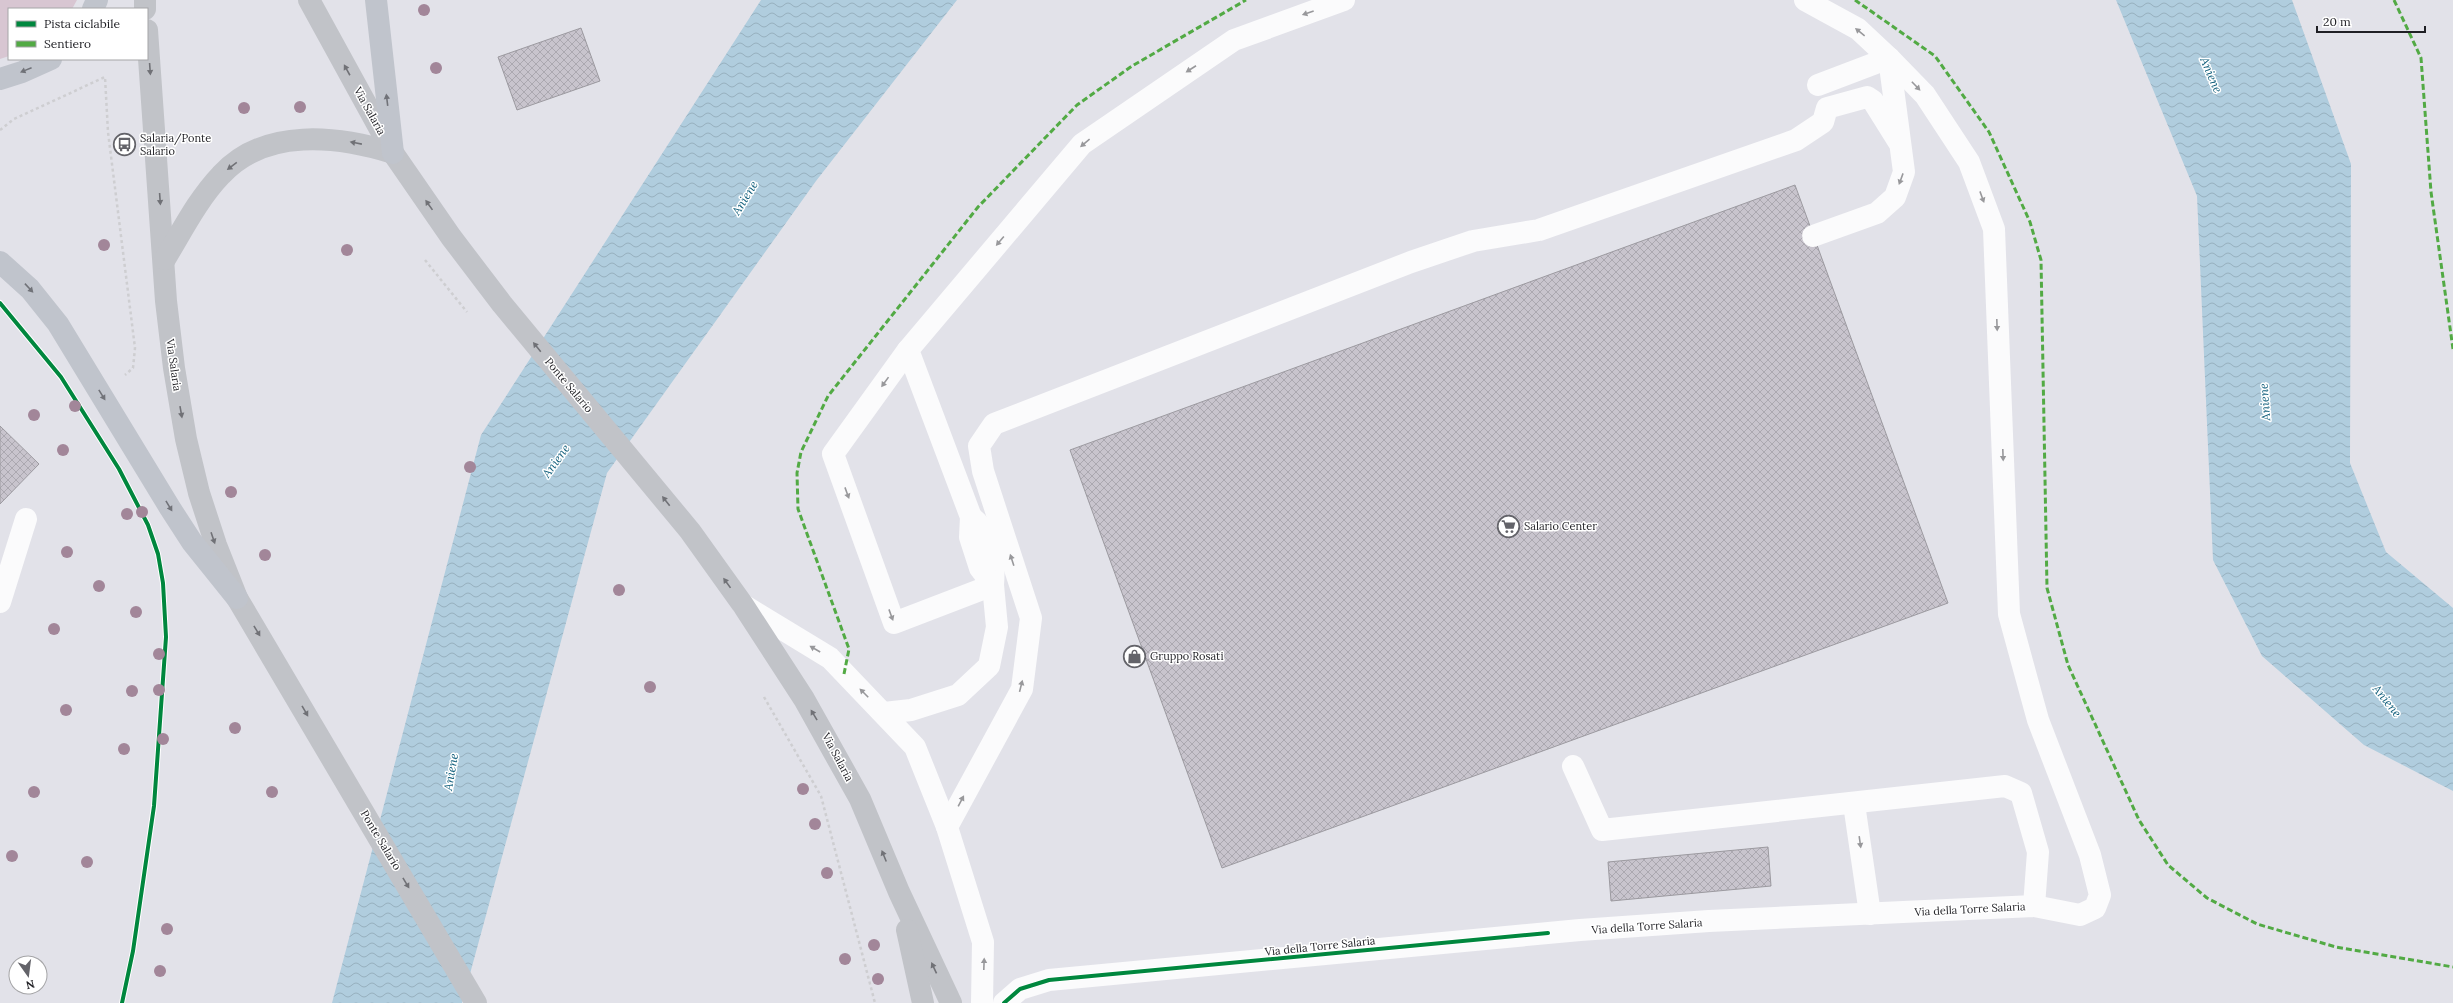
<svg xmlns="http://www.w3.org/2000/svg" width="2453" height="1003" font-family="Lora,serif">
<style>
.grass{fill:#d8c6d2}
.water{fill:url(#water-waves)}
.building{fill:url(#building-cross-hatch);stroke:#9c9aa0}
.lines{fill:none;stroke-linecap:round;stroke-linejoin:round}
.path{stroke:#ceced1;stroke-width:2.5;stroke-dasharray:3 3;stroke-linecap:butt}
.minor{stroke:#fbfbfc;stroke-width:22}
.major{stroke:#c1c3c8;stroke-width:22}
.highway{stroke:#c0c4cc;stroke-width:22}
.quiet{stroke:#52aa44;stroke-width:3;stroke-dasharray:6 3;stroke-linecap:butt}
.cycleway-casing{stroke:#fff;stroke-width:6}
.cycleway{stroke:#00873e;stroke-width:4}
.tree{fill:#a28699}
.oneway{fill:#98989b}
.oneway2{fill:#707176}
.oneway3{fill:#707278}
.labels{text-anchor:middle;stroke-width:3;stroke-linejoin:round;paint-order:stroke}
.street-label{font-size:11px;fill:#1f1f24;stroke:#fff}
.poi-label{font-size:11px;fill:#1f1f24;stroke:#fff;text-anchor:start}
.water-label{font-size:12px;font-style:italic;fill:#13607d;stroke:#fff}
</style>
<defs>
<pattern id="water-waves" width="16" height="10" patternUnits="userSpaceOnUse"><rect width="16" height="10" fill="#b0cdde"/><path d="M0 5q4-4 8 0t8 0" fill="none" stroke="#97b0be"/></pattern>
<pattern id="building-cross-hatch" width="8" height="8" patternUnits="userSpaceOnUse"><rect width="8" height="8" fill="#c8c4cd"/><path d="M0 0l8 8M0 8l8-8" fill="none" stroke="#aba8b0"/></pattern>
</defs>
<rect width="100%" height="100%" fill="#e2e2e9"/>
<path class="grass" d="M0,0H77L72,9H9V56L0,59Z"/>
<g class="water">
<path d="M761,0H957L816,181L607,473L462,1003H332L481,435Z"/>
<path d="M2116,0H2292L2351,164L2350,463L2386,552L2453,608V791L2364,745L2262,656L2213,560L2197,196Z"/>
</g>
<g class="building">
<path d="M581,28L600,81L517,110L498,57Z"/>
<path d="M1795,185L1948,603L1222,868L1070,450Z"/>
<path d="M0,426L39,464L0,504Z"/>
<path d="M1768,847L1771,886L1611,901L1608,862Z"/>
</g>
<g class="lines">
<g class="path">
<path d="M0,130L14,119L105,77L108,132L135,348L133,368L125,375"/>
<path d="M425,260L467,312"/>
<path d="M764,697L821,796L875,1003"/>
</g>
<g class="minor">
<path d="M1818,85L1889,58"/>
<path d="M1813,236L1877,213L1895,197L1904,172L1889,58"/>
<path d="M908,350L833,454L894,623L993,585C995,560 992,533 971,517"/>
<path d="M0,602L26,519"/>
<path d="M743,605L830,658L915,747L947,827"/>
<path d="M884,713L911,710L958,695L989,666L997,627L993,585L980,568L970,537L971,517L908,350L1082,144L1234,40L1344,0"/>
<path d="M1573,766L1602,830L2005,786L2021,793L2038,852L2034,906"/>
<path d="M1854,804L1870,914"/>
<path d="M982,1003L983,942L947,827L1022,689L1031,618L983,471L979,446L994,424L1411,262L1473,241L1539,230L1796,140L1823,122L1827,108L1867,97L1873,101L1898,141"/>
<path d="M1004,1003L1020,989L1049,980L1580,930L1709,921L2034,906L2080,915L2095,908L2100,895L2090,855L2038,720L2009,614L1994,229L1969,162L1925,95L1889,58L1858,29L1805,0"/>
</g>
<g class="major">
<path d="M145,0V9"/>
<path d="M309,0L393,153L451,237L502,304L690,531L743,605L804,699L860,799L899,892L951,1003"/>
<path d="M147,30L166,301L174,368L186,439L199,493L216,545L237,598L476,1003"/>
<path d="M165,259C182,231 198,199 221,175C265,127 338,136 393,153"/>
<path d="M907,930L923,1003"/>
</g>
<g class="highway">
<path d="M376,0L393,153"/>
<path d="M93,9L97,0"/>
<path d="M0,79L22,72L51,59"/>
<path d="M0,262L30,289L58,324L170,508L192,542L237,598"/>
</g>
<g class="quiet">
<path d="M1855,0L1935,56L1989,132L2030,222L2041,260L2047,588L2068,665L2139,820L2168,865L2207,898L2257,924L2336,947L2453,967"/>
<path d="M2394,0L2421,58L2431,192L2453,349"/>
<path d="M844,674L849,649L798,509L797,473L801,452L828,396L978,207L1077,105L1132,66L1246,0"/>
</g>
<defs>
<g id="cycleway">
<path d="M0,303L61,377L119,469L148,525L158,554L163,583L166,637L154,806L133,951L122,1003"/>
<path d="M1004,1003L1020,989L1049,980L1548,933"/>
</g>
</defs>
<use href="#cycleway" class="cycleway-casing"/>
<use href="#cycleway" class="cycleway"/>
</g>
<g class="tree">
<circle cx="424" cy="10" r="6"/>
<circle cx="436" cy="68" r="6"/>
<circle cx="300" cy="107" r="6"/>
<circle cx="244" cy="108" r="6"/>
<circle cx="104" cy="245" r="6"/>
<circle cx="347" cy="250" r="6"/>
<circle cx="75" cy="406" r="6"/>
<circle cx="34" cy="415" r="6"/>
<circle cx="63" cy="450" r="6"/>
<circle cx="470" cy="467" r="6"/>
<circle cx="231" cy="492" r="6"/>
<circle cx="142" cy="512" r="6"/>
<circle cx="127" cy="514" r="6"/>
<circle cx="67" cy="552" r="6"/>
<circle cx="265" cy="555" r="6"/>
<circle cx="99" cy="586" r="6"/>
<circle cx="619" cy="590" r="6"/>
<circle cx="136" cy="612" r="6"/>
<circle cx="54" cy="629" r="6"/>
<circle cx="159" cy="654" r="6"/>
<circle cx="650" cy="687" r="6"/>
<circle cx="159" cy="690" r="6"/>
<circle cx="132" cy="691" r="6"/>
<circle cx="66" cy="710" r="6"/>
<circle cx="235" cy="728" r="6"/>
<circle cx="163" cy="739" r="6"/>
<circle cx="124" cy="749" r="6"/>
<circle cx="803" cy="789" r="6"/>
<circle cx="34" cy="792" r="6"/>
<circle cx="272" cy="792" r="6"/>
<circle cx="815" cy="824" r="6"/>
<circle cx="12" cy="856" r="6"/>
<circle cx="87" cy="862" r="6"/>
<circle cx="827" cy="873" r="6"/>
<circle cx="167" cy="929" r="6"/>
<circle cx="874" cy="945" r="6"/>
<circle cx="845" cy="959" r="6"/>
<circle cx="160" cy="971" r="6"/>
<circle cx="878" cy="979" r="6"/>
</g>
<defs><path id="oneway-solid" d="M-6-.8H1V-3.2L6.5 0L1 3.2V.8H-6Z"/></defs>
<g class="oneway">
<use href="#oneway-solid" transform="translate(1308 13) rotate(161)"/>
<use href="#oneway-solid" transform="translate(1860 32) rotate(-141)"/>
<use href="#oneway-solid" transform="translate(1191 69) rotate(147)"/>
<use href="#oneway-solid" transform="translate(1916 86) rotate(46)"/>
<use href="#oneway-solid" transform="translate(1085 143) rotate(140)"/>
<use href="#oneway-solid" transform="translate(1901 179) rotate(110)"/>
<use href="#oneway-solid" transform="translate(1982 197) rotate(70)"/>
<use href="#oneway-solid" transform="translate(1000 241) rotate(130)"/>
<use href="#oneway-solid" transform="translate(1997 325) rotate(88)"/>
<use href="#oneway-solid" transform="translate(885 382) rotate(126)"/>
<use href="#oneway-solid" transform="translate(2003 455) rotate(88)"/>
<use href="#oneway-solid" transform="translate(847 493) rotate(70)"/>
<use href="#oneway-solid" transform="translate(1012 560) rotate(-108)"/>
<use href="#oneway-solid" transform="translate(891 615) rotate(70)"/>
<use href="#oneway-solid" transform="translate(815 649) rotate(-150)"/>
<use href="#oneway-solid" transform="translate(1021 686) rotate(-76)"/>
<use href="#oneway-solid" transform="translate(864 693) rotate(-135)"/>
<use href="#oneway-solid" transform="translate(961 801) rotate(-62)"/>
<use href="#oneway-solid" transform="translate(1860 842) rotate(82)"/>
<use href="#oneway-solid" transform="translate(984 964) rotate(-88)"/>
</g>
<g class="oneway2">
<use href="#oneway-solid" transform="translate(150 69) rotate(86)"/>
<use href="#oneway-solid" transform="translate(347 70) rotate(-119)"/>
<use href="#oneway-solid" transform="translate(356 143) rotate(-169)"/>
<use href="#oneway-solid" transform="translate(232 166) rotate(143)"/>
<use href="#oneway-solid" transform="translate(160 199) rotate(86)"/>
<use href="#oneway-solid" transform="translate(429 205) rotate(-125)"/>
<use href="#oneway-solid" transform="translate(537 347) rotate(-129)"/>
<use href="#oneway-solid" transform="translate(181 412) rotate(80)"/>
<use href="#oneway-solid" transform="translate(666 501) rotate(-128)"/>
<use href="#oneway-solid" transform="translate(213 538) rotate(71)"/>
<use href="#oneway-solid" transform="translate(727 583) rotate(-126)"/>
<use href="#oneway-solid" transform="translate(257 631) rotate(59)"/>
<use href="#oneway-solid" transform="translate(305 711) rotate(60)"/>
<use href="#oneway-solid" transform="translate(814 715) rotate(-121)"/>
<use href="#oneway-solid" transform="translate(884 856) rotate(-112)"/>
<use href="#oneway-solid" transform="translate(406 883) rotate(59)"/>
<use href="#oneway-solid" transform="translate(934 968) rotate(-115)"/>
</g>
<g class="oneway3">
<use href="#oneway-solid" transform="translate(26 70) rotate(158)"/>
<use href="#oneway-solid" transform="translate(387 100) rotate(-97)"/>
<use href="#oneway-solid" transform="translate(29 288) rotate(47)"/>
<use href="#oneway-solid" transform="translate(102 395) rotate(58)"/>
<use href="#oneway-solid" transform="translate(169 506) rotate(59)"/>
</g>
<defs>
<symbol id="bus-ring" viewBox="-11 -11 22 22"><circle r="9.5" fill="#fff" stroke="#636369" stroke-width="1.5"/><path d="M-5-6H5V4H4V6H2V4H-2V6H-4V4H-5ZM-3.5-4V0h7V-4ZM-3.5 1.2v1.5H-2V1.2ZM2 1.2v1.5H3.5V1.2Z" fill="#636369"/></symbol>
<symbol id="supermarket-ring" viewBox="-11 -11 22 22"><circle r="9.5" fill="#fff" stroke="#636369" stroke-width="1.5"/><path d="M-6-5.5h2.5l.6 2H6L4.5 2H-2.5L-4.4-4H-6ZM-1.5 3.2a1.3 1.3 0 1 0 .1 0ZM3 3.2a1.3 1.3 0 1 0 .1 0Z" fill="#636369"/></symbol>
<symbol id="shop-ring" viewBox="-11 -11 22 22"><circle r="9.5" fill="#fff" stroke="#636369" stroke-width="1.5"/><path d="M-5-2.5h2.3a2.7 3.5 0 0 1 5.4 0H5L5.5 6h-11ZM-1.5-2.5h3a1.5 2.3 0 0 0-3 0Z" fill="#636369"/></symbol>
</defs>
<g fill-rule="evenodd">
<use href="#bus-ring" x="112" y="132" width="25" height="25"/>
<use href="#supermarket-ring" x="1496" y="514" width="25" height="25"/>
<use href="#shop-ring" x="1122" y="644" width="25" height="25"/>
</g>
<g class="labels">
<g class="street-label">
<text transform="translate(370 111) rotate(61)" y="4">Via Salaria</text>
<text transform="translate(174 365) rotate(82)" y="4">Via Salaria</text>
<text transform="translate(569 385) rotate(50)" y="4">Ponte Salario</text>
<text transform="translate(838 757) rotate(62)" y="4">Via Salaria</text>
<text transform="translate(381 840) rotate(59)" y="4">Ponte Salario</text>
<text transform="translate(1970 909) rotate(-3)" y="4">Via della Torre Salaria</text>
<text transform="translate(1647 926) rotate(-4)" y="4">Via della Torre Salaria</text>
<text transform="translate(1320 946) rotate(-6)" y="4">Via della Torre Salaria</text>
</g>
<g class="poi-label">
<text x="140" y="142">Salaria/Ponte<tspan x="140" dy="13">Salario</tspan></text>
<text x="1524" y="530">Salario Center</text>
<text x="1150" y="660">Gruppo Rosati</text>
</g>
<g class="water-label">
<text transform="translate(2211 75) rotate(67)" y="4">Aniene</text>
<text transform="translate(745 198) rotate(-58)" y="4">Aniene</text>
<text transform="translate(2265 402) rotate(-94)" y="4">Aniene</text>
<text transform="translate(556 461) rotate(-54)" y="4">Aniene</text>
<text transform="translate(2387 701) rotate(51)" y="4">Aniene</text>
<text transform="translate(451 772) rotate(-80)" y="4">Aniene</text>
</g>
</g>
<rect x="8" y="8" width="140" height="52" fill="#ffffff" stroke="#a5a5a7"/>
<rect x="16" y="21" width="20" height="6" fill="#00873e" stroke="#a5a5a7"/>
<text x="44" y="28" font-size="12" fill="#1f1f24">Pista ciclabile</text>
<rect x="16" y="41" width="20" height="6" fill="#52aa44" stroke="#a5a5a7"/>
<text x="44" y="48" font-size="12" fill="#1f1f24">Sentiero</text>
<g transform="translate(28 975) rotate(166)"><circle r="19" fill="#ffffff" stroke="#a5a5a7"/>
<path d="M0-3L7 15L0 10L-7 15Z" fill="#636369"/>
<text y="-6" font-size="11" font-weight="bold" text-anchor="middle" fill="#1f1f24">N</text>
</g>
<path d="M2317 26v6h108v-6" fill="none" stroke="#1f1f24" stroke-width="2"/>
<text x="2323" y="26" font-size="12" fill="#1f1f24" stroke="#ffffff" stroke-width="3" paint-order="stroke">20 m</text>
</svg>
